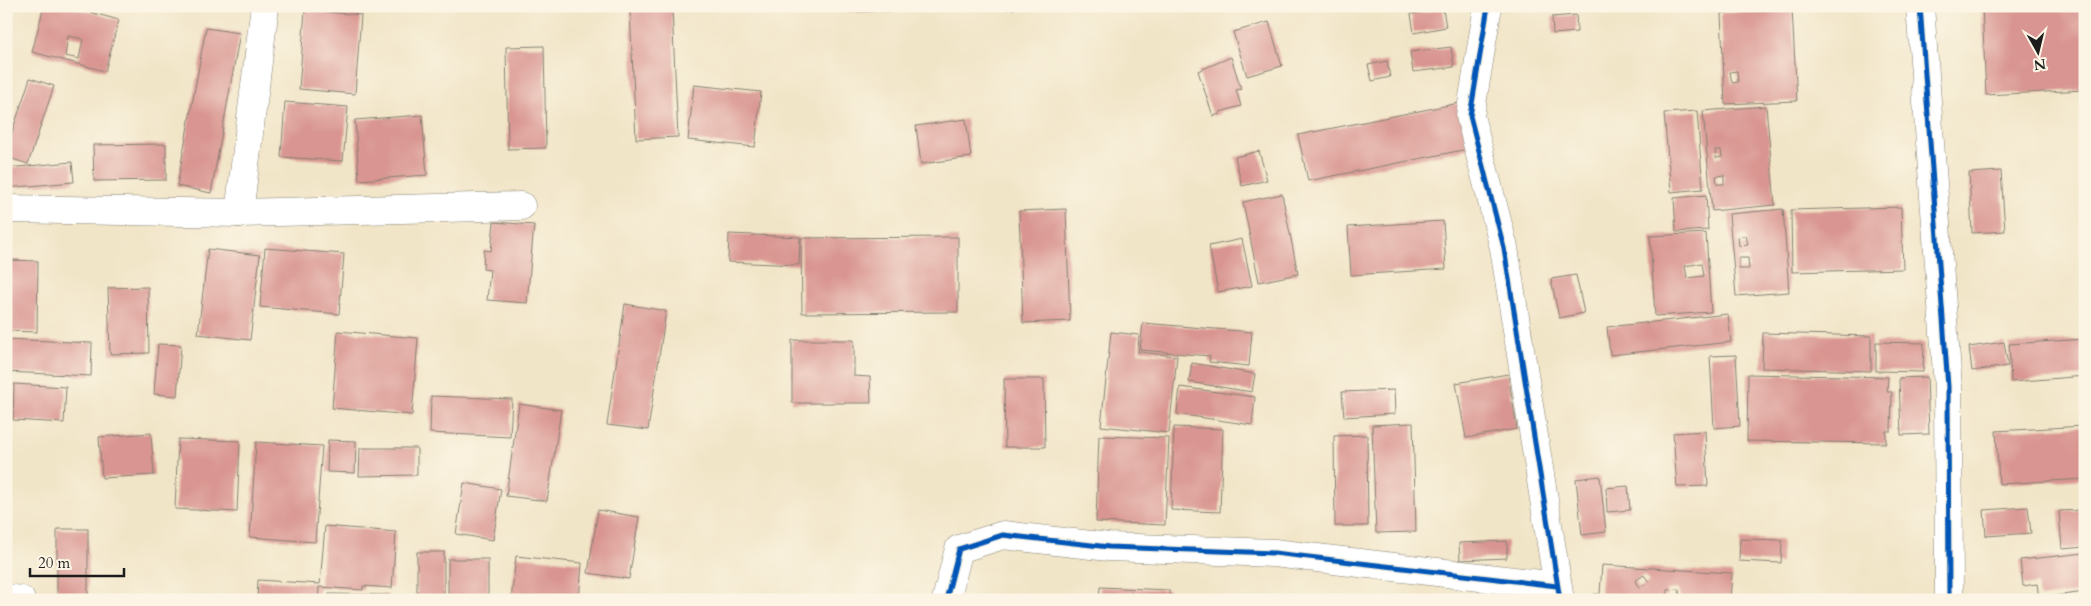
<svg xmlns="http://www.w3.org/2000/svg" width="2091" height="606" font-family="Cardo,serif">
<style>
.building{fill:#d99591;fill-rule:evenodd}
.lines{fill:none;stroke-linecap:round;stroke-linejoin:round}
.minor-casing{stroke:#868072;stroke-width:29}
.minor{stroke:#fff;stroke-width:28}
.cycleway-casing{stroke:#fcf5e5;stroke-width:8}
.cycleway{stroke:#0057b8;stroke-width:5}
</style>
<rect width="100%" height="100%" fill="#fcf5e5"/>
<filter id="ink" filterUnits="userSpaceOnUse"><feTurbulence type="fractalNoise" baseFrequency=".02" numOctaves="2"/><feDisplacementMap in="SourceGraphic" scale="10" xChannelSelector="R" yChannelSelector="G"/><feConvolveMatrix kernelMatrix="1 2 1 2 8 2 1 2 1" color-interpolation-filters="sRGB"/></filter>
<filter id="wash" filterUnits="userSpaceOnUse"><feTurbulence type="fractalNoise" baseFrequency=".0096" numOctaves="4" result="noise"/><feDisplacementMap in="SourceGraphic" scale="20" xChannelSelector="R" yChannelSelector="G"/><feGaussianBlur stdDeviation="1.12" result="paint"/><feColorMatrix in="noise" values="0 0 0 0 0 0 0 0 0 0 0 0 0 0 0 0 0 1.4 0 .05"/><feComposite in="paint" operator="in"/></filter>
<g filter="url(#wash)">
<rect width="100%" height="100%" fill="#f1e5c7"/>
<g id="blocks">
<g class="building">
<path d="M44,6H67L119,20L105,71L32,52ZM68,36L83,39L79,59L65,56Z"/>
<path d="M842,6H1014V9L842,12Z"/>
<path d="M1537,6H1553V7L1537,10Z"/>
<path d="M1982,6H2085V90L1986,95Z"/>
<path d="M672,9L678,137L636,139L630,10Z"/>
<path d="M1443,9L1446,27L1414,33L1411,14Z"/>
<path d="M1792,9L1797,101L1725,104L1721,13ZM1737,71L1738,82L1732,83L1730,72Z"/>
<path d="M305,10L361,15L355,94L299,89Z"/>
<path d="M1576,15L1577,32L1553,34L1552,17Z"/>
<path d="M1269,22L1282,66L1247,76L1233,32Z"/>
<path d="M206,28L240,33L211,193L177,186Z"/>
<path d="M544,46L546,148L508,149L506,47Z"/>
<path d="M1451,47L1454,67L1413,72L1410,52Z"/>
<path d="M1231,57L1241,89L1236,90L1241,106L1220,112V114L1213,116L1198,71Z"/>
<path d="M1387,61L1390,77L1372,81L1368,65Z"/>
<path d="M30,78L54,86L28,164L6,157V150Z"/>
<path d="M694,85L761,92L755,147L688,140Z"/>
<path d="M285,102L348,107L343,161L281,157Z"/>
<path d="M1459,103L1468,149L1308,181L1298,135Z"/>
<path d="M1766,106L1775,205L1712,211L1703,111ZM1715,150H1721L1722,157L1716,158ZM1724,175V184H1717L1716,176Z"/>
<path d="M1697,111L1703,189L1671,192L1664,113Z"/>
<path d="M422,115L427,175L359,180L355,120Z"/>
<path d="M966,119L971,157L921,164L916,126Z"/>
<path d="M166,144V180L94,181L93,145Z"/>
<path d="M1259,151L1267,180L1242,186L1235,157Z"/>
<path d="M72,162L74,182L6,188V168Z"/>
<path d="M2001,171L2005,231L1972,233L1969,173Z"/>
<path d="M1282,194L1298,274L1259,282L1243,202Z"/>
<path d="M1706,195L1708,230L1676,232L1674,198Z"/>
<path d="M1901,207L1903,269L1792,272L1791,210Z"/>
<path d="M1066,209L1070,321L1023,323L1019,211Z"/>
<path d="M1783,209L1789,292L1736,296L1729,214ZM1746,235L1748,245L1739,246L1738,237ZM1739,258H1748L1749,269H1739Z"/>
<path d="M1443,221L1446,269L1351,275L1348,227Z"/>
<path d="M494,222L534,225L527,303L487,300L490,270L483,269L484,250L491,251Z"/>
<path d="M1706,233L1711,312L1655,316L1650,236ZM1702,263L1704,276L1687,278L1685,266Z"/>
<path d="M729,234L800,237L799,265L728,262Z"/>
<path d="M958,237V312L802,313L801,238Z"/>
<path d="M1242,239L1252,286L1218,292L1209,246Z"/>
<path d="M265,248L344,254L339,314L260,307Z"/>
<path d="M208,249L260,255L250,340L198,334Z"/>
<path d="M8,260L38,261L37,332L6,331Z"/>
<path d="M1576,275L1584,313L1559,318L1551,279Z"/>
<path d="M148,287L149,353L110,354L108,288Z"/>
<path d="M625,304L666,311L648,430L607,425Z"/>
<path d="M1728,314L1731,342L1610,355L1607,327Z"/>
<path d="M1143,323L1252,332L1249,366L1209,362L1210,356L1140,350Z"/>
<path d="M338,331L418,338L412,415L332,408Z"/>
<path d="M1111,332L1139,335L1138,352L1177,356L1169,433L1101,426Z"/>
<path d="M1763,333L1871,336V371L1762,368Z"/>
<path d="M6,339L92,343L91,376L6,372Z"/>
<path d="M2085,339V376L2011,382L2009,344Z"/>
<path d="M792,340H854V376L870,377L871,403H792Z"/>
<path d="M1876,342L1924,343L1923,372L1876,371Z"/>
<path d="M2004,342L2008,366L1972,371L1969,347Z"/>
<path d="M158,344L181,345L177,396L154,394Z"/>
<path d="M1736,355L1740,426L1714,428L1710,356Z"/>
<path d="M1192,363L1255,374L1252,392L1189,382Z"/>
<path d="M1508,374L1517,429L1466,438L1456,383Z"/>
<path d="M1748,374L1888,377L1887,392H1892L1891,431H1886V443L1747,441Z"/>
<path d="M1927,377L1929,434L1901,435L1899,378Z"/>
<path d="M1004,379H1044L1045,447H1005Z"/>
<path d="M14,384L66,387L64,423L13,420Z"/>
<path d="M1180,387L1255,397L1252,425L1177,414Z"/>
<path d="M1394,390L1395,414L1344,417L1342,392Z"/>
<path d="M431,396L512,399L510,437L430,433Z"/>
<path d="M519,404L561,410L547,501L506,496Z"/>
<path d="M1413,423L1416,532L1376,533L1372,425Z"/>
<path d="M2085,426V479L1999,484L1996,431Z"/>
<path d="M1174,427L1223,429L1220,512L1171,510Z"/>
<path d="M1705,431L1708,486L1677,487L1673,433Z"/>
<path d="M151,433L154,475L102,478L99,437Z"/>
<path d="M1367,435L1368,526H1335L1334,436Z"/>
<path d="M1099,436L1169,438L1165,525L1096,522Z"/>
<path d="M178,439L240,441L237,512L175,509Z"/>
<path d="M328,440L356,441L355,473L327,472Z"/>
<path d="M256,442L322,446L315,542L250,537Z"/>
<path d="M360,448H417V475L359,476Z"/>
<path d="M1600,476L1606,532L1582,535L1576,479Z"/>
<path d="M464,483L501,489L493,540L456,534Z"/>
<path d="M1628,486L1630,510L1607,512L1606,488Z"/>
<path d="M2028,507L2031,533L1986,536L1984,510Z"/>
<path d="M598,510L639,517L629,579L588,573Z"/>
<path d="M2085,510V547L2062,549L2059,511Z"/>
<path d="M325,526L396,532L392,588L363,586V590L319,587L318,600H257L258,580L320,584Z"/>
<rect x="57" y="529" width="31" height="68"/>
<path d="M1740,539L1782,540L1781,563L1739,561Z"/>
<path d="M1507,541V558L1460,560L1459,543Z"/>
<rect x="417" y="552" width="27" height="48"/>
<path d="M2085,553V592L2039,598L2037,584L2023,586L2020,560Z"/>
<path d="M516,556L582,563L579,600H511Z"/>
<rect x="448" y="559" width="40" height="41"/>
<path d="M1602,565L1732,573L1730,600H1680L1679,589L1667,590L1668,596L1664,597L1665,600H1593L1594,594H1600ZM1644,575L1649,582L1639,588L1635,581Z"/>
<path d="M1100,587L1169,590V600H1131V591L1130,600H1099Z"/>
<path d="M329,594L389,595V600H328Z"/>
</g>
</g>
</g>
<g filter="url(#ink)">
<use href="#blocks" fill-opacity="0" stroke="#868072" stroke-width="1"/>
<g class="lines">
<defs>
<g id="minor">
<path d="M1488,6L1470,116L1504,248L1560,600"/>
<path d="M1920,6L1948,387L1949,600"/>
<path d="M6,209L239,213L521,206"/>
<path d="M239,213L265,6"/>
<path d="M6,598L21,600"/>
<path d="M946,600L959,549L1003,535L1109,547L1274,553L1557,586"/>
</g>
</defs>
<use href="#minor" class="minor-casing"/>
<use href="#minor" class="minor"/>
<defs>
<g id="cycleway">
<path d="M1488,6L1470,116L1504,248L1560,600"/>
<path d="M1920,6L1948,387L1949,600"/>
<path d="M946,600L959,549L1003,535L1109,547L1274,553L1557,586"/>
</g>
</defs>
<use href="#cycleway" class="cycleway-casing"/>
<use href="#cycleway" class="cycleway"/>
</g>
</g>
<rect width="2091" height="606" fill="none" stroke="#fcf5e5" stroke-width="25"/>
<g transform="translate(2038 52) rotate(172)" stroke="#fcf5e5" stroke-width="4" paint-order="stroke">
<path d="M0-4L9 19L0 12L-9 19Z" fill="#1c1c1c"/>
<text y="-8" font-size="14" font-weight="bold" text-anchor="middle" fill="#1c1c1c">N</text>
</g>
<path d="M30 568v8h94v-8" fill="none" stroke="#1c1c1c" stroke-width="2.5"/>
<text x="38" y="568" font-size="15" fill="#1c1c1c" stroke="#fcf5e5" stroke-width="4" paint-order="stroke">20 m</text>
</svg>
